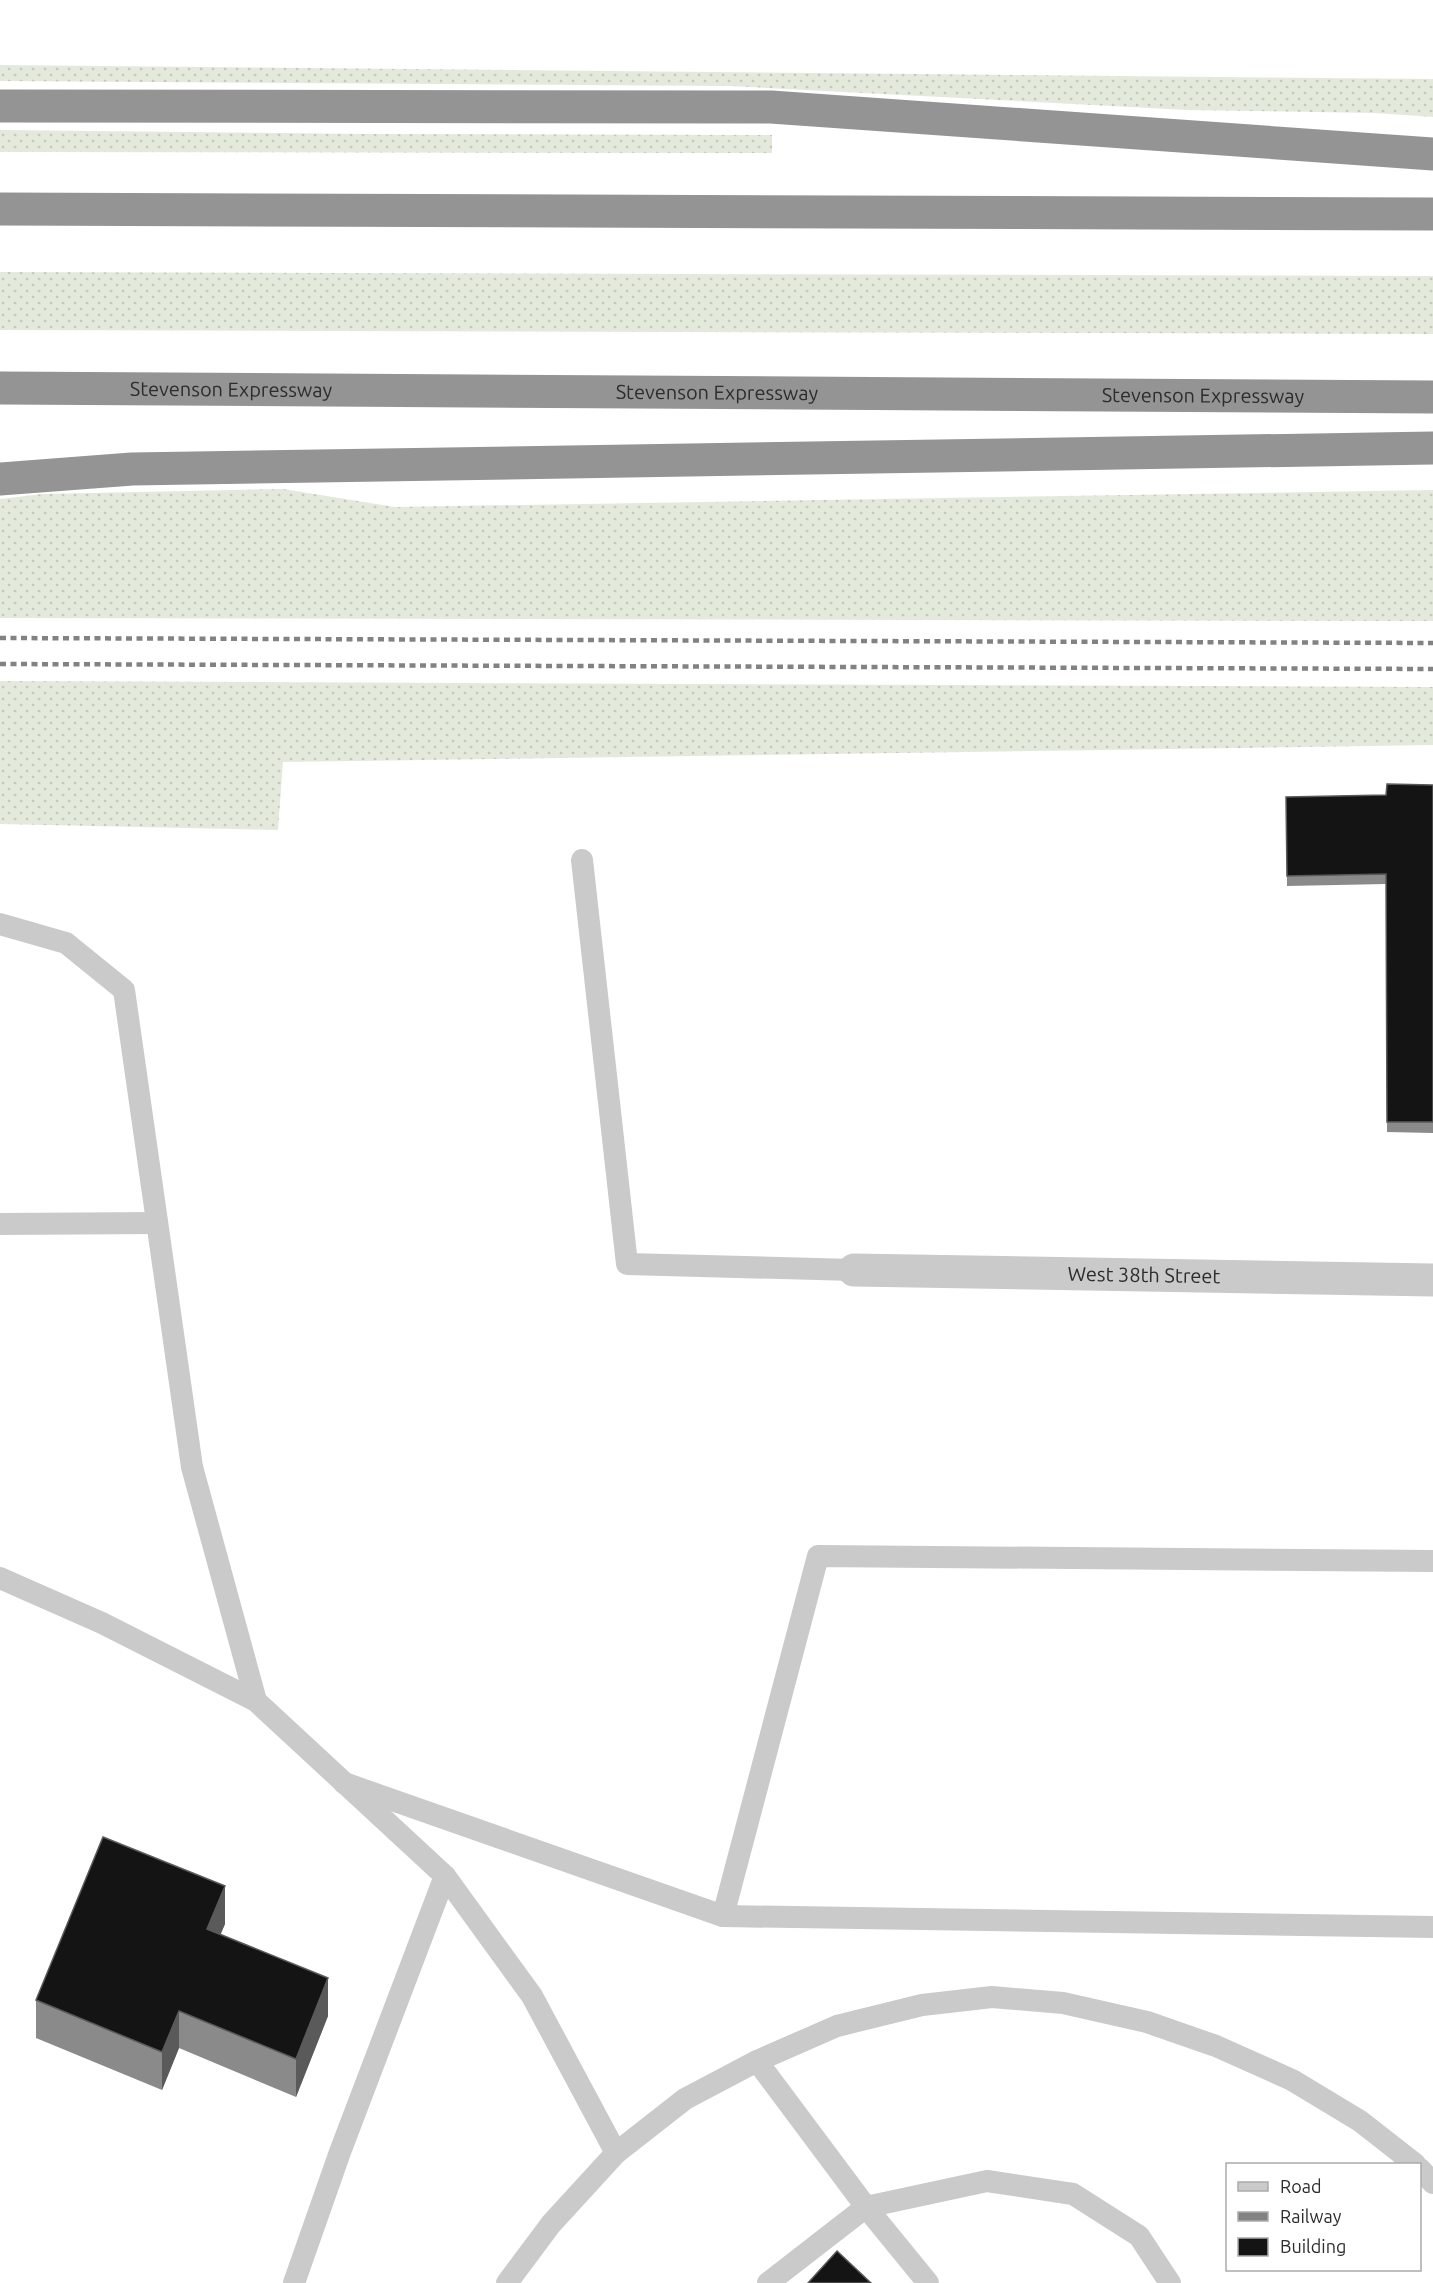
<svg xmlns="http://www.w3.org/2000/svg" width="1433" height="2283" font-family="Ubuntu,sans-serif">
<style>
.grass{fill:url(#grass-dots)}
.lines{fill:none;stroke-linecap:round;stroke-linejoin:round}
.service{stroke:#cacaca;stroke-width:22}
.minor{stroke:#cacaca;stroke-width:33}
.motorway{stroke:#949494;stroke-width:33}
.rail{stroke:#828282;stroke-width:4.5;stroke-dasharray:6 4.5;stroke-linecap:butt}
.wall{fill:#8a8a8a}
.shaded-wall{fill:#5a5a5a}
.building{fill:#141414;stroke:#5a5a5a;stroke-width:1.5}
.labels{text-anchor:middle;stroke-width:6;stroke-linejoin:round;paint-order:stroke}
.street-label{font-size:20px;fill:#2d2d2d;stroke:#fff}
</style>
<defs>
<pattern id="grass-dots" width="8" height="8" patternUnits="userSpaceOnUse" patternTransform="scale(1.5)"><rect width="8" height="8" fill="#e3eadb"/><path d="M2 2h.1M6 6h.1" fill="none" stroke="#c3c9bc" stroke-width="1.8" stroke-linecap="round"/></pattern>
</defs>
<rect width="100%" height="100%" fill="#fff"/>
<g class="grass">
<path d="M0,65L1433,79V117L1375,113L1187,110L730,86L0,81Z"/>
<path d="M0,130L363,134L772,135V153L0,152Z"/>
<path d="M0,272L1433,276V334L0,330Z"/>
<path d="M283,489L395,507L1433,490V621L0,618V499L42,494Z"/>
<path d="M0,681L1433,687V745L283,762L278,830L0,824Z"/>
</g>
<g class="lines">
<g class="service">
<path d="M582,860L627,1264L854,1270"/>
<path d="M0,924L66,943L124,990L192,1467L256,1701"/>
<path d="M0,1224L157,1223"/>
<path d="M0,1578L102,1623L256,1701L445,1876L532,1996L616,2153"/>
<path d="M344,1783L723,1916L1433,1927"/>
<path d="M723,1916L818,1556L1433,1561"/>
<path d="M757,2061L866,2207L987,2181L1073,2194L1139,2236L1170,2283"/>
<path d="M1420,2169L1433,2183"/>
<path d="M294,2283L340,2152L445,1876"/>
<path d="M507,2283L551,2224L616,2153L685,2099L757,2061L837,2026L922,2005L992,1997L1063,2003L1147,2022L1216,2046L1292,2080L1360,2121L1415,2164"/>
<path d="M768,2283L866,2207L928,2283"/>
</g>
<path class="minor" id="s1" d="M854,1270L1433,1280"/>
<g class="motorway">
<path d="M0,106L771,107L1433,154"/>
<path d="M0,209L1433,214"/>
<path id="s2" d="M0,388L1433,397"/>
<path d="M0,479L132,469L1433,448"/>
</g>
<g class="rail">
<path d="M0,638L1433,643"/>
<path d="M0,664L1433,669"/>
</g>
</g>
<g class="wall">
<path d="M1433,785V1133L1387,1132L1386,884L1287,886L1286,797L1386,795Z"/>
<path d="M225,1924L220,1934L328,2016L296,2097L179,2048L162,2090L36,2038V2000Z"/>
</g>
<g class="shaded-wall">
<path d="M225,1886V1924L207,1967V1929Z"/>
<path d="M328,1978V2016L296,2097V2059Z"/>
<path d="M179,2011V2048L162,2090V2052Z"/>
</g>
<g class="building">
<path d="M1387,784L1433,785V1122H1387L1386,874L1287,876L1286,797L1386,795Z"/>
<path d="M103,1837L225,1886L207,1929L328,1978L296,2059L179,2011L162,2052L36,2000Z"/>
<path d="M837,2251L871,2283H808Z"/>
</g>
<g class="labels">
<g class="street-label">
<text dy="7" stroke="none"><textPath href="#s2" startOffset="231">Stevenson Expressway</textPath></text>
<text dy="7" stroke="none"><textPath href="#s2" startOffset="717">Stevenson Expressway</textPath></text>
<text dy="7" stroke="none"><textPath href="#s2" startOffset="1203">Stevenson Expressway</textPath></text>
<text dy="7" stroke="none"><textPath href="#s1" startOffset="290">West 38th Street</textPath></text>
</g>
</g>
<rect x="1226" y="2163" width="195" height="108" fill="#ffffff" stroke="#ababab" stroke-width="1.5"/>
<rect x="1238" y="2182" width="30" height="9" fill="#cacaca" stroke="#ababab" stroke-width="1.5"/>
<text x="1280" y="2193" font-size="18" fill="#2d2d2d">Road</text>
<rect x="1238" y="2212" width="30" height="9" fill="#828282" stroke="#ababab" stroke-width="1.5"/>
<text x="1280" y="2223" font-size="18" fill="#2d2d2d">Railway</text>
<rect x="1238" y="2238" width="30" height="18" fill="#141414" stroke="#ababab" stroke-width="1.5"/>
<text x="1280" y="2253" font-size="18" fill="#2d2d2d">Building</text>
</svg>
